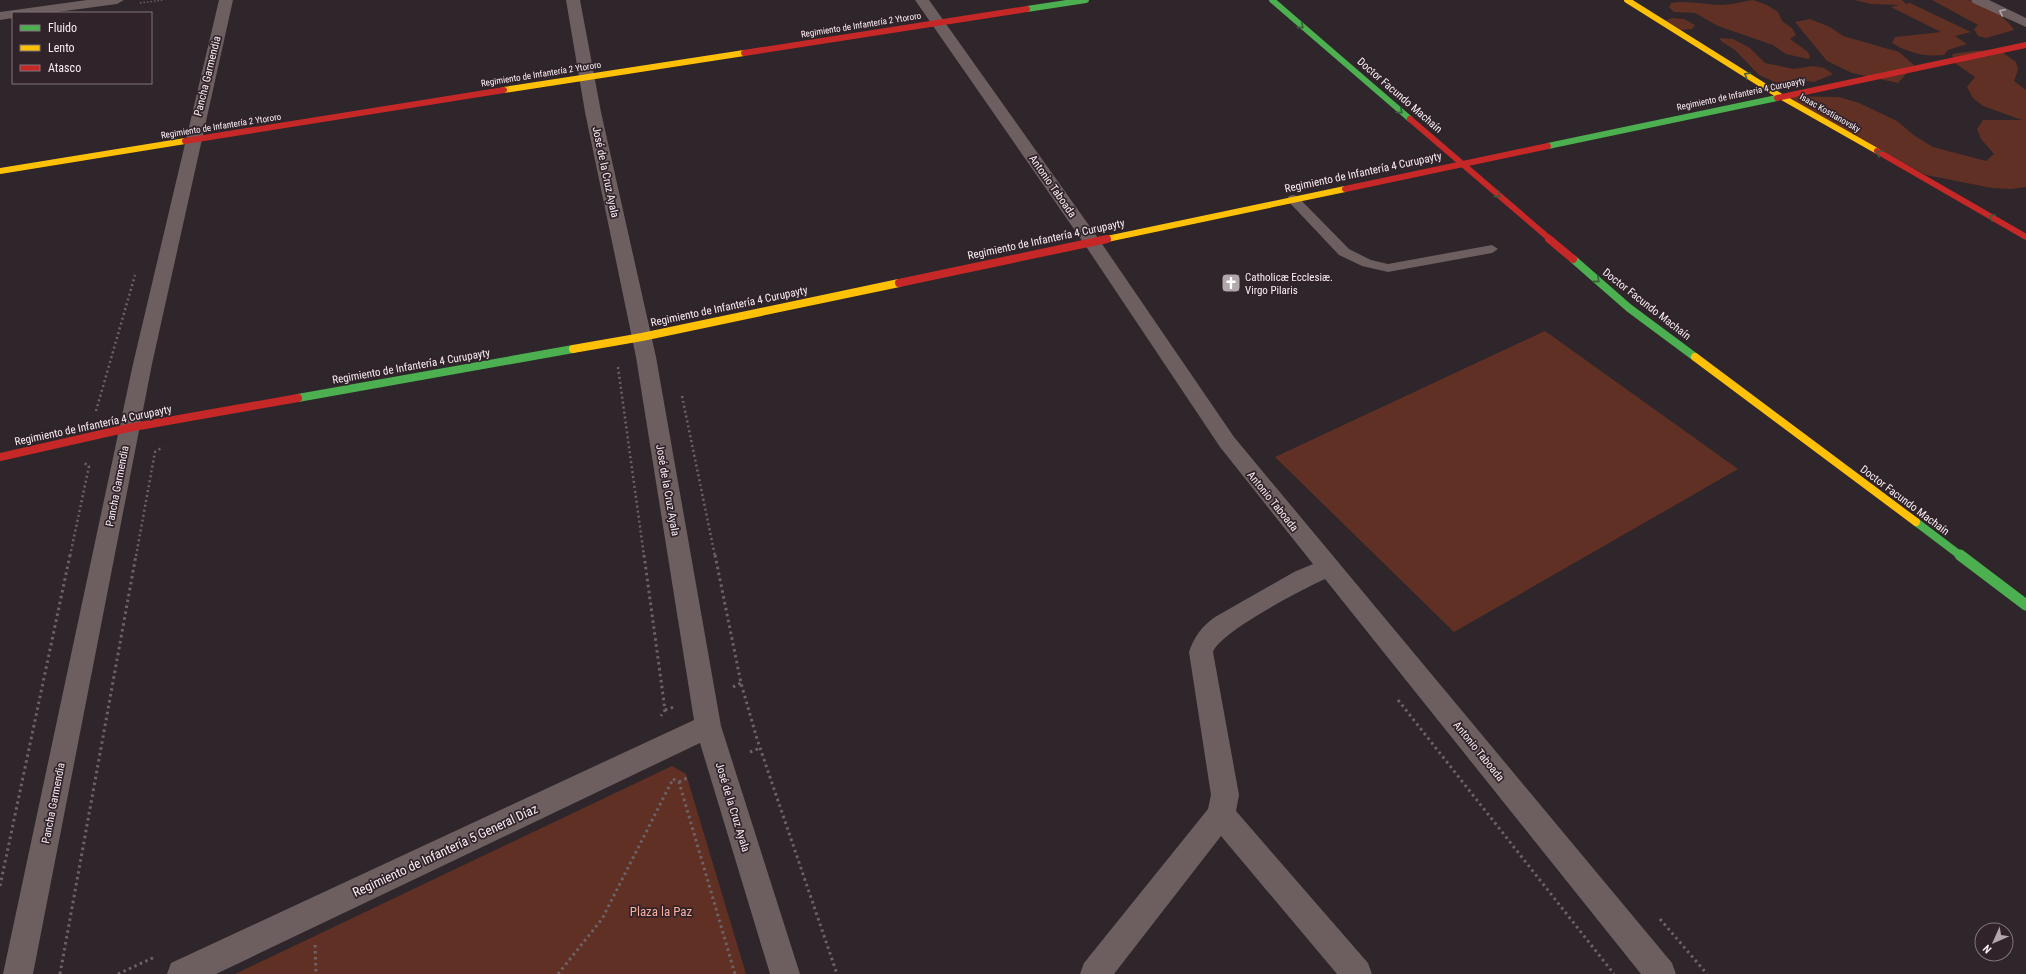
<svg xmlns="http://www.w3.org/2000/svg" width="2026" height="974" font-family="'Roboto Condensed',sans-serif">
<style>
.green{fill:#603024}
.lines{fill:none;stroke-linecap:round;stroke-linejoin:round}
.path-far2{stroke:#6d6265;stroke-width:1.5;stroke-dasharray:1.5 2;stroke-linecap:butt}
.path-far1{stroke:#6d6265;stroke-width:2.5;stroke-dasharray:2 3;stroke-linecap:butt}
.path{stroke:#6d6265;stroke-width:3;stroke-dasharray:2.5 3.5;stroke-linecap:butt}
.lane{fill:#6d5e60;fill-rule:evenodd}
.street{fill:#6d5e60;fill-rule:evenodd}
.fast-far2{stroke:#4caf50;stroke-width:6}
.fast-far1{stroke:#4caf50;stroke-width:8}
.fast{stroke:#4caf50;stroke-width:11}
.slow-far1{stroke:#ffc107;stroke-width:6}
.slow{stroke:#ffc107;stroke-width:8}
.jam-far1{stroke:#c62828;stroke-width:6}
.jam{stroke:#c62828;stroke-width:8}
.oneway{stroke:#b2a6a9}
.oneway2{stroke:#3c5b39}
.labels{text-anchor:middle;stroke-width:3.5;stroke-linejoin:round;paint-order:stroke}
.far-street-label{font-size:9px;fill:#f7eef2;stroke:#31232a}
.street-label{font-size:11px;fill:#f7eef2;stroke:#31232a}
.poi-label{font-size:11px;fill:#f7eef2;stroke:#31232a;text-anchor:start}
.near-street-label{font-size:13px;fill:#f7eef2;stroke:#31232a}
.near-park-label{font-size:13px;fill:#fab09d;stroke:#31232a}
</style>
<rect width="100%" height="100%" fill="#2e262a"/>
<g class="green">
<path d="M1753,0L1767,5L1778,12L1782,21L1792,28L1796,35L1790,39L1808,52L1810,57L1808,59L1786,54L1773,45L1718,26L1695,13L1674,12L1669,7L1671,3C1688,0 1705,5 1722,5C1732,5 1743,1 1753,0Z"/>
<path d="M1854,0H1902L1906,4L1910,3L1971,32L1955,36L1967,44L1948,50L1944,55C1924,57 1909,53 1892,43L1895,37L1941,32L1891,7L1899,5L1871,4Z"/>
<path d="M1932,0C1944,0 1957,0 1968,0C1983,3 2007,17 2014,30L1986,38L1978,36L1974,29L1978,25Z"/>
<path d="M1672,18L1684,19L1695,25L1692,29L1680,30L1664,21Z"/>
<path d="M1810,19L1830,27L1843,36L1899,52L1914,65L1898,83L1852,73L1827,61L1795,22Z"/>
<path d="M1719,38L1733,39L1750,48L1765,63L1794,69L1813,66L1824,68L1833,74L1814,82L1798,80L1777,83L1759,75L1735,50L1722,42Z"/>
<path d="M1999,50L2016,62L2018,70L2014,81L2026,90V187L2010,189L1992,188L1926,175L1780,96L1839,97L1859,103L1897,121L1915,136L1933,147L1986,161L1994,154L1981,139L1977,129L1983,120H2022L1983,106L1973,98L1967,87L1975,77L1955,63L1952,54L1973,51Z"/>
<path d="M1545,331L1738,469L1454,632L1275,457Z"/>
<path d="M672,766L686,774L746,974H235Z"/>
</g>
<g class="lines">
<path class="path-far2" d="M140,3L163,0"/>
<g class="path-far1">
<path d="M618,367L644,556"/>
<path d="M682,396L715,556"/>
<path d="M96,411L135,275"/>
<path d="M70,556L89,466L84,463"/>
<path d="M136,556L155,452L163,447"/>
</g>
<g class="path">
<path d="M644,555L665,710L661,716"/>
<path d="M715,555L741,683L757,739L837,974"/>
<path d="M733,687L741,683"/>
<path d="M1398,700L1614,974"/>
<path d="M665,710L674,707"/>
<path d="M750,752L760,748"/>
<path d="M673,779L679,782L735,974"/>
<path d="M679,782L687,778"/>
<path d="M0,886L70,555"/>
<path d="M1660,919L1707,974"/>
<path d="M315,945L316,974"/>
<path d="M60,974L136,555"/>
<path d="M118,974L155,957"/>
<path d="M558,974L602,919L673,779"/>
</g>
<path class="lane" d="M1293,195L1297,196L1349,249L1371,260L1388,264L1492,245L1498,249L1492,253L1388,272L1362,266L1339,255L1289,202L1287,199L1289,196Z"/>
<g class="street">
<path d="M87,0H124L117,4L50,13H13V18L0,20V12Z"/>
<path d="M219,0H233L152,364L33,974H3L133,364Z"/>
<path d="M566,0H580L601,112L656,357L721,726L800,974H770L700,743L216,974H167L171,963L694,720L636,357L585,112Z"/>
<path d="M915,0H929L1098,238L1234,437L1672,963L1676,974H1641L1325,579C1303,589 1220,632 1213,652L1239,795L1236,811L1368,963L1372,974H1337L1221,836L1114,974H1080L1084,963L1208,809L1211,795L1189,652C1194,637 1202,626 1215,617L1294,572L1313,564L1220,447L1083,242Z"/>
<path d="M1971,0H1989L2026,18V27L1973,3Z"/>
</g>
<g class="fast-far2">
<path d="M1272,0L1410,119"/>
<path d="M1027,9L1086,0"/>
<path d="M1548,146L1777,98"/>
</g>
<g class="fast-far1">
<path d="M1573,259L1629,308L1695,357"/>
<path d="M298,398L573,349"/>
<path d="M1916,522L1961,556"/>
</g>
<path class="fast" d="M1960,555L2026,605"/>
<g class="slow-far1">
<path d="M1627,0L1780,96L1877,151"/>
<path d="M504,90L744,53"/>
<path d="M0,171L185,141"/>
<path d="M1107,239L1345,189"/>
</g>
<g class="slow">
<path d="M573,349L642,337L899,283"/>
<path d="M1695,357L1916,522"/>
</g>
<g class="jam-far1">
<path d="M744,53L1027,9"/>
<path d="M1777,98L2026,45"/>
<path d="M1410,119L1551,240"/>
<path d="M185,141L504,90"/>
<path d="M1877,151L2026,237"/>
<path d="M1345,189L1548,146"/>
<path d="M1103,240L1107,239"/>
</g>
<g class="jam">
<path d="M1549,239L1573,259"/>
<path d="M899,283L1107,239"/>
<path d="M0,457L128,428L298,398"/>
</g>
</g>
<defs><path id="oneway-chevron" d="M-2-3.5L2.5 0L-2 3.5" fill="none" stroke-width="1.6" stroke-linecap="round" stroke-linejoin="round"/></defs>
<use class="oneway" href="#oneway-chevron" transform="translate(2002 12) rotate(-154)"/>
<g class="oneway2">
<use href="#oneway-chevron" transform="translate(1301 26) rotate(41)"/>
<use href="#oneway-chevron" transform="translate(1747 75) rotate(-148)"/>
<use href="#oneway-chevron" transform="translate(1400 111) rotate(41)"/>
<use href="#oneway-chevron" transform="translate(1879 153) rotate(-150)"/>
<use href="#oneway-chevron" transform="translate(1498 195) rotate(41)"/>
<use href="#oneway-chevron" transform="translate(1992 217) rotate(-150)"/>
<use href="#oneway-chevron" transform="translate(1597 280) rotate(41)"/>
</g>
<defs>
<symbol id="church-square" viewBox="-11 -11 22 22"><rect x="-9" y="-9" width="18" height="18" rx="4" fill="#b1a8ac" stroke="#31232a"/><path d="M-1.2-6h2.4v3.5h3.3v2.4h-3.3V6h-2.4V-.1h-3.3v-2.4h3.3Z" fill="#fff"/></symbol>
</defs>
<g fill-rule="evenodd">
<use href="#church-square" x="1220" y="272" width="22" height="22"/>
</g>
<g class="labels">
<g class="far-street-label">
<text transform="translate(861 25) rotate(-9)" y="3">Regimiento de Infantería 2 Ytororo</text>
<text transform="translate(541 74) rotate(-9)" y="3">Regimiento de Infantería 2 Ytororo</text>
<text transform="translate(1741 94) rotate(-12)" y="3">Regimiento de Infanteria 4 Curupayty</text>
<text transform="translate(1830 113) rotate(30)" y="3">Isaac Kostianovsky</text>
<text transform="translate(221 126) rotate(-9)" y="3">Regimiento de Infantería 2 Ytororo</text>
</g>
<g class="street-label">
<text transform="translate(207 76) rotate(-76)" y="4">Pancha Garmendia</text>
<text transform="translate(1400 95) rotate(41)" y="4">Doctor Facundo Machaín</text>
<text transform="translate(606 172) rotate(78)" y="4">José de la Cruz Ayala</text>
<text transform="translate(1363 172) rotate(-12)" y="4">Regimiento de Infantería 4 Curupayty</text>
<text transform="translate(1053 186) rotate(55)" y="4">Antonio Taboada</text>
<text transform="translate(1046 239) rotate(-12)" y="4">Regimiento de Infantería 4 Curupayty</text>
<text transform="translate(1647 304) rotate(38)" y="4">Doctor Facundo Machaín</text>
<text transform="translate(729 306) rotate(-12)" y="4">Regimiento de Infantería 4 Curupayty</text>
<text transform="translate(411 366) rotate(-10)" y="4">Regimiento de Infantería 4 Curupayty</text>
<text transform="translate(93 425) rotate(-12)" y="4">Regimiento de Infantería 4 Curupayty</text>
<text transform="translate(117 486) rotate(-79)" y="4">Pancha Garmendia</text>
<text transform="translate(668 490) rotate(80)" y="4">José de la Cruz Ayala</text>
<text transform="translate(1905 500) rotate(37)" y="4">Doctor Facundo Machaín</text>
<text transform="translate(1273 501) rotate(51)" y="4">Antonio Taboada</text>
<text transform="translate(1479 751) rotate(51)" y="4">Antonio Taboada</text>
<text transform="translate(53 803) rotate(-79)" y="4">Pancha Garmendia</text>
<text transform="translate(733 807) rotate(73)" y="4">José de la Cruz Ayala</text>
</g>
<g class="poi-label">
<text x="1245" y="281">Catholicæ Ecclesiæ.<tspan x="1245" dy="13">Virgo Pilaris</tspan></text>
</g>
<g class="near-street-label">
<text transform="translate(445 850) rotate(-25)" y="5">Regimiento de Infantería 5 General Díaz</text>
</g>
<g class="near-park-label">
<text x="661" y="916">Plaza la Paz</text>
</g>
</g>
<rect x="12" y="12" width="140" height="72" fill="#31232a" stroke="#80747a"/>
<rect x="20" y="25" width="20" height="6" fill="#4caf50" stroke="#80747a"/>
<text x="48" y="32" font-size="12" fill="#f7eef2">Fluido</text>
<rect x="20" y="45" width="20" height="6" fill="#ffc107" stroke="#80747a"/>
<text x="48" y="52" font-size="12" fill="#f7eef2">Lento</text>
<rect x="20" y="65" width="20" height="6" fill="#c62828" stroke="#80747a"/>
<text x="48" y="72" font-size="12" fill="#f7eef2">Atasco</text>
<g transform="translate(1994 942) rotate(225)"><circle r="19" fill="#31232a" stroke="#80747a"/>
<path d="M0-3L7 15L0 10L-7 15Z" fill="#b1a8ac"/>
<text y="-6" font-size="11" font-weight="bold" text-anchor="middle" fill="#f7eef2">N</text>
</g>
</svg>
